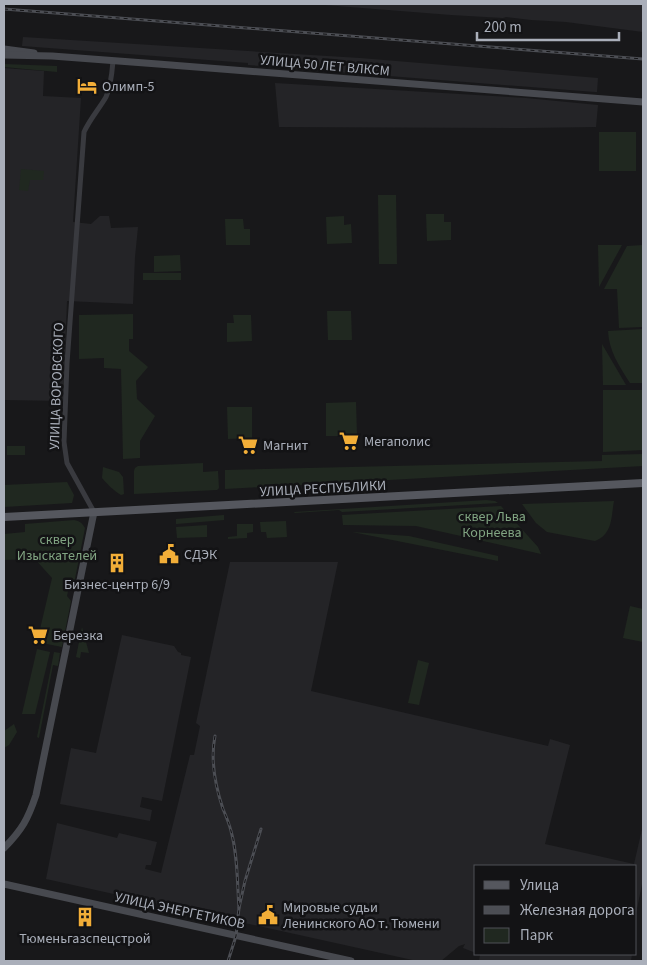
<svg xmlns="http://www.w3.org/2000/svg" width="647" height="965" font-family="'Source Sans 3',sans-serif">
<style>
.built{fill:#242427}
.green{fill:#202820}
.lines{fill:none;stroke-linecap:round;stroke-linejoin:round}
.street{stroke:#393a3f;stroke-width:5}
.secondary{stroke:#47494f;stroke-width:7}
.primary{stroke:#55575e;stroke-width:8}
.rail-casing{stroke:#4c4e54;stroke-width:3}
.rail{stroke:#131315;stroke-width:1;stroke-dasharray:4;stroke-linecap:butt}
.labels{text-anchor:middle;stroke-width:5;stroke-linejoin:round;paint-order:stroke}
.street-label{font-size:14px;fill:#aaafba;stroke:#131315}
.poi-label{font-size:14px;fill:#aaafba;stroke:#131315;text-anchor:start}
.park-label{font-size:14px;fill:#81a482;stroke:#131315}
</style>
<rect width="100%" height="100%" fill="#18181a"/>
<g class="built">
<path d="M312,4H643V32L566,22L531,20L506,17L503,18L451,15Z"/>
<path d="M23,37L360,58L598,78L597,92H595L338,72L248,65V63L22,46Z"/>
<path d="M4,68L44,71L43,96L81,98L73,222L91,224L100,216H109L111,228L138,227L135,257L133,304L67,301L63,401L4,400Z"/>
<path d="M275,83L526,98L598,105L596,127L526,128L279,127Z"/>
<path d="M230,562H338L311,691L548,746L550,739L570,745L545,844L634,864L643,825V879L636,914V866H476V953L463,948L465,944L459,946L441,961H417L46,879L57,823L117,838L119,833L157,842L151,865H146L145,869L161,873L190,755H194L200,726L196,723Z"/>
<path d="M122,635L174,646L178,652L181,653V655L191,657L162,801L142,797L140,807L152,810L150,821L60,804L71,748L96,753Z"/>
<path d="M478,954H632L631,961H479L480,955Z"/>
</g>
<g class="green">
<path d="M4,64L57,66V72L4,67Z"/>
<rect x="599" y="132" width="37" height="39"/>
<path d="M21,169L44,171L43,180H30L28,191L19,190Z"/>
<path d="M378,195H396L397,264H379Z"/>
<path d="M426,214H444V222H451V240L427,241Z"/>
<path d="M344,216V225L351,224L352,243L327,244L326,217Z"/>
<path d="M225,219H243L244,229H250V245H226Z"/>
<path d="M598,245H622L599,287Z"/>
<path d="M643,245V327L619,328L617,289H604L627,246Z"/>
<path d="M180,255L181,271L154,272V256Z"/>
<rect x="143" y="273" width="38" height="7"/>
<path d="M327,311H351L352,340H328Z"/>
<path d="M133,314V339H129V351L148,367L136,381L137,399L155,416L140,441V458L123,459L121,369L104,368V358L79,359V315Z"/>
<path d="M233,315H251L252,341L227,342V323H234Z"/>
<path d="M643,329V383H630C619,366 609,351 608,331Z"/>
<path d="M602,344L626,385H603Z"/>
<path d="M603,390H643V450L603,452Z"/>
<path d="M356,402L357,436H326V403Z"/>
<path d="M227,407H252V438L228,439Z"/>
<rect x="7" y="446" width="18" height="9"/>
<path d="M643,454V466L225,489V470L602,461V455Z"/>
<path d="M203,463V472L218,471L219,488L217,490L134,494V471L135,468L138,466Z"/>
<path d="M103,467L119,472L123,477L124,494L121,495C115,492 106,483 102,478Z"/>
<path d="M67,482L74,495L72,503L4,507V485Z"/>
<path d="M486,500L495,501L498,503L342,512L339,510L295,513L294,512Z"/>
<path d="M614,501C611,517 613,534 595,541L547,532L536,523L522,504Z"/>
<path d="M501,506L538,547L541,554L416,526L343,525L342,515Z"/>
<path d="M224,515V520L176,524V519Z"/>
<path d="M74,520C80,521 82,523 85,528L74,584L69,586L67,596L71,601L62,647L37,642L52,578L35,559L4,560V534L25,532V524Z"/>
<path d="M286,521L287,537L267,538L266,532H261L260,522Z"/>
<path d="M237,524H253V532L247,533V538L228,539V537L237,536Z"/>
<path d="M207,525V537L177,538L176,527Z"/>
<path d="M352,532L409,536L498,556V561Z"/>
<path d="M630,606L643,609V642L623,638Z"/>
<path d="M82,627L89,653L81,652L80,658L76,657Z"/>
<path d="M37,649L50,652L35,714H22Z"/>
<path d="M54,652L60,653L58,666L53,665L39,738L37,737Z"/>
<path d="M418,660L429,663L419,705L408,703Z"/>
<path d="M14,724L17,732L9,745L4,748V731Z"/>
</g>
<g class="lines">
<path class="street" d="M94,512L67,463L64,442L67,363L84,132C90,119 99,109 106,97C111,86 112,73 113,61"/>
<g class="secondary">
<path d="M4,49L34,53"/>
<path d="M4,55L52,56L158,64L643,102"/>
<path d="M4,848C22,830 28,819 36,795L94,512"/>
<path d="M4,884L351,961"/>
</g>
<path class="primary" d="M4,517L643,483"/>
<defs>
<g id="rail">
<path d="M4,9L643,59"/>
<path d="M215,736C210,761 215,785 223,809C226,816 229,823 231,831C238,856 237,883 239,908"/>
<path d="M228,961L236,936L239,908L245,881L261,829"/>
</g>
</defs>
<use href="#rail" class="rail-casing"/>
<use href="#rail" class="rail"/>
</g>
<defs>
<symbol id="hotel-bare" viewBox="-9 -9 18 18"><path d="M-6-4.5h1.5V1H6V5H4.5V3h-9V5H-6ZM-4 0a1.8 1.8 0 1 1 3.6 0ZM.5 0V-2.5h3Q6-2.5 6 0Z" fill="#f2ae38" stroke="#131315" stroke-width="2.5" paint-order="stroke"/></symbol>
<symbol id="supermarket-bare" viewBox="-9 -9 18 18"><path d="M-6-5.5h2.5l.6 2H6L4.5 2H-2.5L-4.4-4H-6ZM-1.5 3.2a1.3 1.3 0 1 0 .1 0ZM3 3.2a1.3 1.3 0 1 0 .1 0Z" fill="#f2ae38" stroke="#131315" stroke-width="2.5" paint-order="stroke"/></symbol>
<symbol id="civic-bare" viewBox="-9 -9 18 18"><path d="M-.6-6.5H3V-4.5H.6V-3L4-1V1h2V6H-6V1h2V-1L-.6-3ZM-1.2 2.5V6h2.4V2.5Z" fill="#f2ae38" stroke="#131315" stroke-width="2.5" paint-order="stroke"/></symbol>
<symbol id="building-bare" viewBox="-9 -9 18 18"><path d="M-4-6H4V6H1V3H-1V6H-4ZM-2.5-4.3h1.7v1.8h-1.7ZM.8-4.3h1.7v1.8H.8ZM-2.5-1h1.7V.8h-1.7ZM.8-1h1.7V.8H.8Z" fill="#f2ae38" stroke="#131315" stroke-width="2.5" paint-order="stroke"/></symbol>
</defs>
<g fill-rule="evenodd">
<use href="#hotel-bare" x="73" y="72" width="28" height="28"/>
<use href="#supermarket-bare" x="335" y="427" width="28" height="28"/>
<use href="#supermarket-bare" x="234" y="431" width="28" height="28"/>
<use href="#civic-bare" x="155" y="540" width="28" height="28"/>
<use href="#building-bare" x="103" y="549" width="28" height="28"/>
<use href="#supermarket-bare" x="24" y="621" width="28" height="28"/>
<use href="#civic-bare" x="254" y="901" width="28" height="28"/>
<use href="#building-bare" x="71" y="903" width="28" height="28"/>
</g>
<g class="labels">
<g class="street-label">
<text transform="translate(325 65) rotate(5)" y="5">УЛИЦА 50 ЛЕТ ВЛКСМ</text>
<text transform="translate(56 386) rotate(-88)" y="5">УЛИЦА ВОРОВСКОГО</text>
<text transform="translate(323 488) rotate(-3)" y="5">УЛИЦА РЕСПУБЛИКИ</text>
<text transform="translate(180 910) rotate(12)" y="5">УЛИЦА ЭНЕРГЕТИКОВ</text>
</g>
<g class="poi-label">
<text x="102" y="91">Олимп-5</text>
<text x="364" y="446">Мегаполис</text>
<text x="263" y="450">Магнит</text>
<text x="184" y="559">СДЭК</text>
<text x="117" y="589" text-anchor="middle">Бизнес-центр 6/9</text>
<text x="53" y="640">Березка</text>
<text x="283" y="912">Мировые судьи<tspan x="283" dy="16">Ленинского АО т. Тюмени</tspan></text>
<text x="85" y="943" text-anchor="middle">Тюменьгазспецстрой</text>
</g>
<g class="park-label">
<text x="492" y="521">сквер Льва<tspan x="492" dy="16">Корнеева</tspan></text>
<text x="57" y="544">сквер<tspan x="57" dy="16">Изыскателей</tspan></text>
</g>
</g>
<rect width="647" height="965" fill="none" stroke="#aaafba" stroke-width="10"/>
<rect x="474" y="865" width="162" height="90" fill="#131315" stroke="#4f5157"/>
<rect x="484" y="881" width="25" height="8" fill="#55575e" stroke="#4f5157"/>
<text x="520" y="890" font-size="15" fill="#aaafba">Улица</text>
<rect x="484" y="906" width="25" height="8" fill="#4c4e54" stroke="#4f5157"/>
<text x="520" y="915" font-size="15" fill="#aaafba">Железная дорога</text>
<rect x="484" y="928" width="25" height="15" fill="#202820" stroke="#4f5157"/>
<text x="520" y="940" font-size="15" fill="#aaafba">Парк</text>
<path d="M477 32v8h142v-8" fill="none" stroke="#aaafba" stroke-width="2.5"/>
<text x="484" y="32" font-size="15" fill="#aaafba" stroke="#131315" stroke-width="4" paint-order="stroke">200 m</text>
</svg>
